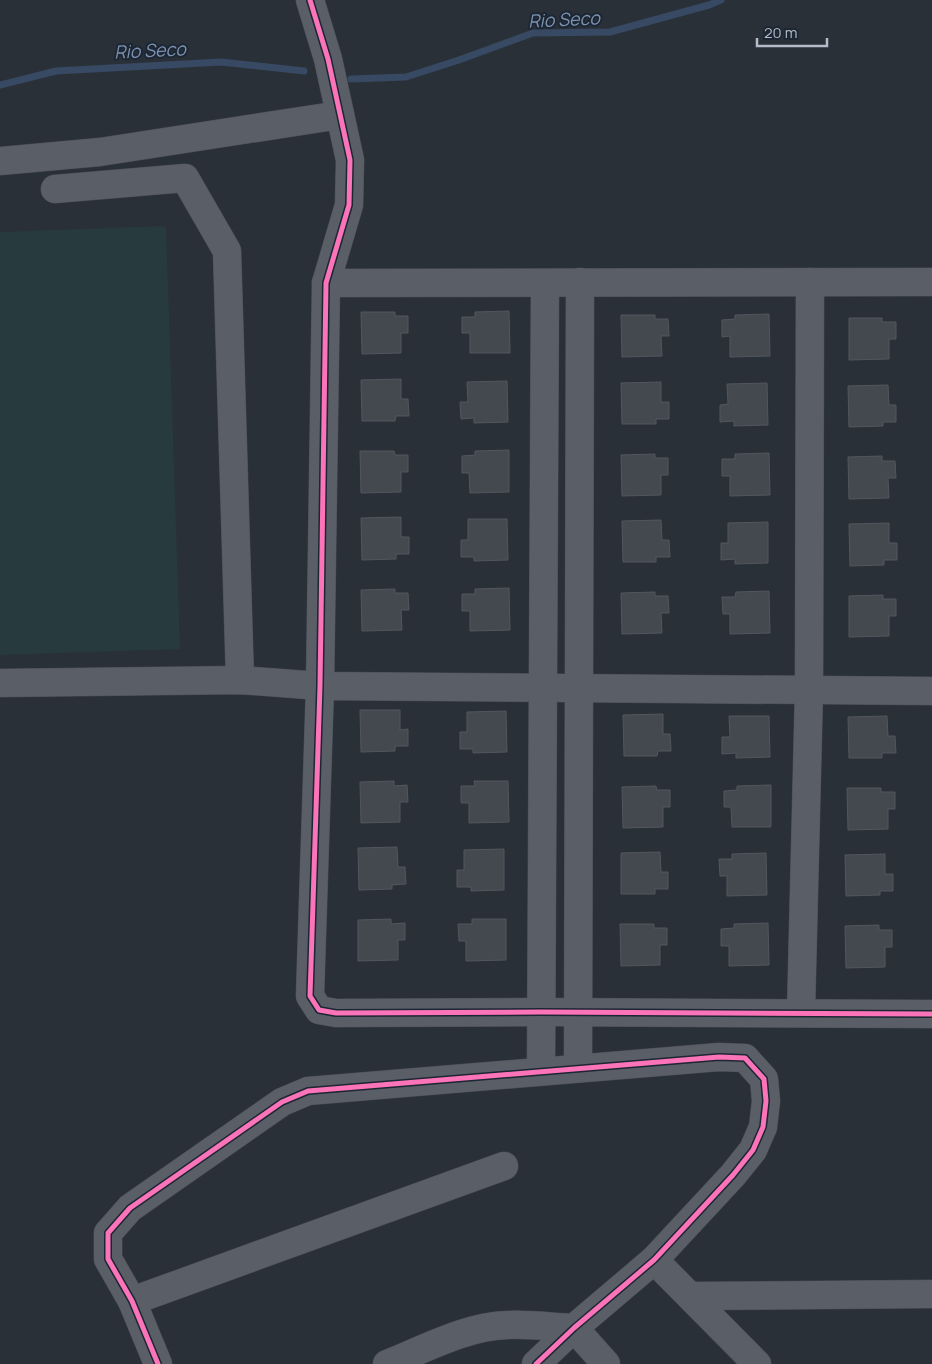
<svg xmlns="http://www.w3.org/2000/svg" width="932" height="1364" font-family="Manrope,sans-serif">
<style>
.green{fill:#273a3e}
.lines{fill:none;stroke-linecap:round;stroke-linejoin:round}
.stream{stroke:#384963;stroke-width:7}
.building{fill:#444950;stroke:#52575f}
.minor-casing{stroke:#484c53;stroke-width:29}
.minor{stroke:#5a5e66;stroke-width:28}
.cycleway-casing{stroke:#1d2633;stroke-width:8}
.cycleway{stroke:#fb73b8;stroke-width:5}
.labels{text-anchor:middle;stroke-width:4;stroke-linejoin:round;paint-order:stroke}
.water-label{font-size:18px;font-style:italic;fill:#7c92b1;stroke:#1d2633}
</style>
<rect width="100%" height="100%" fill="#2a3038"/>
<path class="green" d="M166,226L180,649L0,655V232Z"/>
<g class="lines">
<g class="stream">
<path d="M351,79L406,77L459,60L533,33L610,32L709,5L721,0"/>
<path d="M0,85L56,71L221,62L304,71"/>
</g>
</g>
<g class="building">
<path d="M509,311L510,353H470V333H462V317H475V312Z"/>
<path d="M361,312H395V316H408V333H401V353L362,354Z"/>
<path d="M769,314L770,356L730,357V336L722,337V320L735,319V315Z"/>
<path d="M621,315H655V319H668L669,336H661L662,356L622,357Z"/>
<path d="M849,318H882V322H896V339H889V359L849,360Z"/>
<path d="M401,379V399H408L409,416H396L395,421H362L361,380Z"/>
<path d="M507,381L508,422L474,423V418L461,419L460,402H468L467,382Z"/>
<path d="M661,382V402H669V419H656V424H622L621,383Z"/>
<path d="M767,383L768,425L734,426V421L720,422V405L728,404L727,384Z"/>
<path d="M888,385L889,405H896V422H883V426L849,427L848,386Z"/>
<path d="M509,450V492L470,493L469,473H462V456L475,455V451Z"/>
<path d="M360,451H394L395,455H408V472H401V492L361,493Z"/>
<path d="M769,453L770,495L730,496V476H722V459H735V454Z"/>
<path d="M655,454V458H668V475H661V495L622,496L621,455Z"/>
<path d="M882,456V461H895L896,478H888L889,498L849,499L848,457Z"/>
<path d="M401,517V537H409V554H396V559L362,560L361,518Z"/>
<path d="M468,519H507L508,560L474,561V557H461V540H468Z"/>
<path d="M661,520L662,540H669L670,557H656V562H623L622,521Z"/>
<path d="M768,522V563L735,564V559L721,560V543H728V523Z"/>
<path d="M889,523V543H897V560H884V565L850,566L849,524Z"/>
<path d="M509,588L510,630L470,631V611H462V594H475V589Z"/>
<path d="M395,589V593H408L409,610H401L402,630L362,631L361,590Z"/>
<path d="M769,591L770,633L730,634V614H723L722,597H735L736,592Z"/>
<path d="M655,592V596H668L669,613H661L662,633L622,634L621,593Z"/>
<path d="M883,595V599H896V616H889V636L849,637V596Z"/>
<path d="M360,710H400V730L408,729V746H395V751L361,752Z"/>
<path d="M506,711L507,752L473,753V749H460V732H467V712Z"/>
<path d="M663,714V734H670L671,751H658L657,756H624L623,715Z"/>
<path d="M729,716H769L770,757L736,758V753L722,754V737H730Z"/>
<path d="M887,716L888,736H895L896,753H882V758H849L848,717Z"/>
<path d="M394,781V786L407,785L408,802H400V822L361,823L360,782Z"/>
<path d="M474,781H508L509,822L469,823V803H461V786H475Z"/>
<path d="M771,785V827H732L731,807H724V791L737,790V786Z"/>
<path d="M656,786L657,790H670V807H663V827L623,828L622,787Z"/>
<path d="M847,788H881V792H895V809H888V829L848,830Z"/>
<path d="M397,847L398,867H405L406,884L392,885V889L359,890L358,848Z"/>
<path d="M504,849V890L471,891V887H457V870H464V850Z"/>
<path d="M660,852L661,872H668V889H655V894H621V853Z"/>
<path d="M766,853L767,895L727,896V876H720L719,859H732V854Z"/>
<path d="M885,854V874H893V891H880V895L846,896L845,855Z"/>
<path d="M391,919V924L405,923V940H398V960L358,961V920Z"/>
<path d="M472,919H506V960L466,961V941H459L458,924H472Z"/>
<path d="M768,923L769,965L729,966V946H721V929L734,928V924Z"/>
<path d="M620,924H654V928H667V945H660V965L621,966Z"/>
<path d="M879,925V930H892V947H885V967L846,968L845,926Z"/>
</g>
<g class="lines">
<defs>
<g id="minor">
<path d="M310,0L328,59L350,160L349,205L326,283L320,686L310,996L319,1010L336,1013L541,1012L932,1014"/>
<path d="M0,161L100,152L340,115"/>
<path d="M55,189L185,178L227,251L240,680"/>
<path d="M326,283L932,282"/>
<path d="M0,683L240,680L320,686L932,691"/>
<path d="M801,1012L809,690L810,282"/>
<path d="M578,1068L580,282"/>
<path d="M541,1071L545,283"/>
<path d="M654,1260L757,1364"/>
<path d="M690,1296L932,1294"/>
<path d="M132,1301L504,1166"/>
<path d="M158,1364L132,1301L108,1259V1233L130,1208L282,1102L308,1091L719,1057L745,1058L764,1079L766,1101L763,1127L753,1150L733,1175L654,1260L574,1328L536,1364"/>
<path d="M387,1364C425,1349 466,1326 508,1325C530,1324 553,1327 574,1328L606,1364"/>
</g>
</defs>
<use href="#minor" class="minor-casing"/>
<use href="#minor" class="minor"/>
<defs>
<g id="cycleway">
<path d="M310,0L328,59L350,160L349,205L326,283L320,686L310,996L319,1010L336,1013L541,1012L932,1014"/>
<path d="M158,1364L132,1301L108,1259V1233L130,1208L282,1102L308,1091L719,1057L745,1058L764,1079L766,1101L763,1127L753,1150L733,1175L654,1260L574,1328L536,1364"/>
</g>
</defs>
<use href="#cycleway" class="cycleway-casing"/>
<use href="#cycleway" class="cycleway"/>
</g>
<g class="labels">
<g class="water-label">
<text transform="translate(564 20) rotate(-3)" y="6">Rio Seco</text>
<text transform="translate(150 51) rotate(-3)" y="6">Rio Seco</text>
</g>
</g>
<path d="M757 38v8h70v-8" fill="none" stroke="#b4bcc9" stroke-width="2.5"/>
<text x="764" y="38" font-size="15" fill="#b4bcc9" stroke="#1d2633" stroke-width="4" paint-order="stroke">20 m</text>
</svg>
